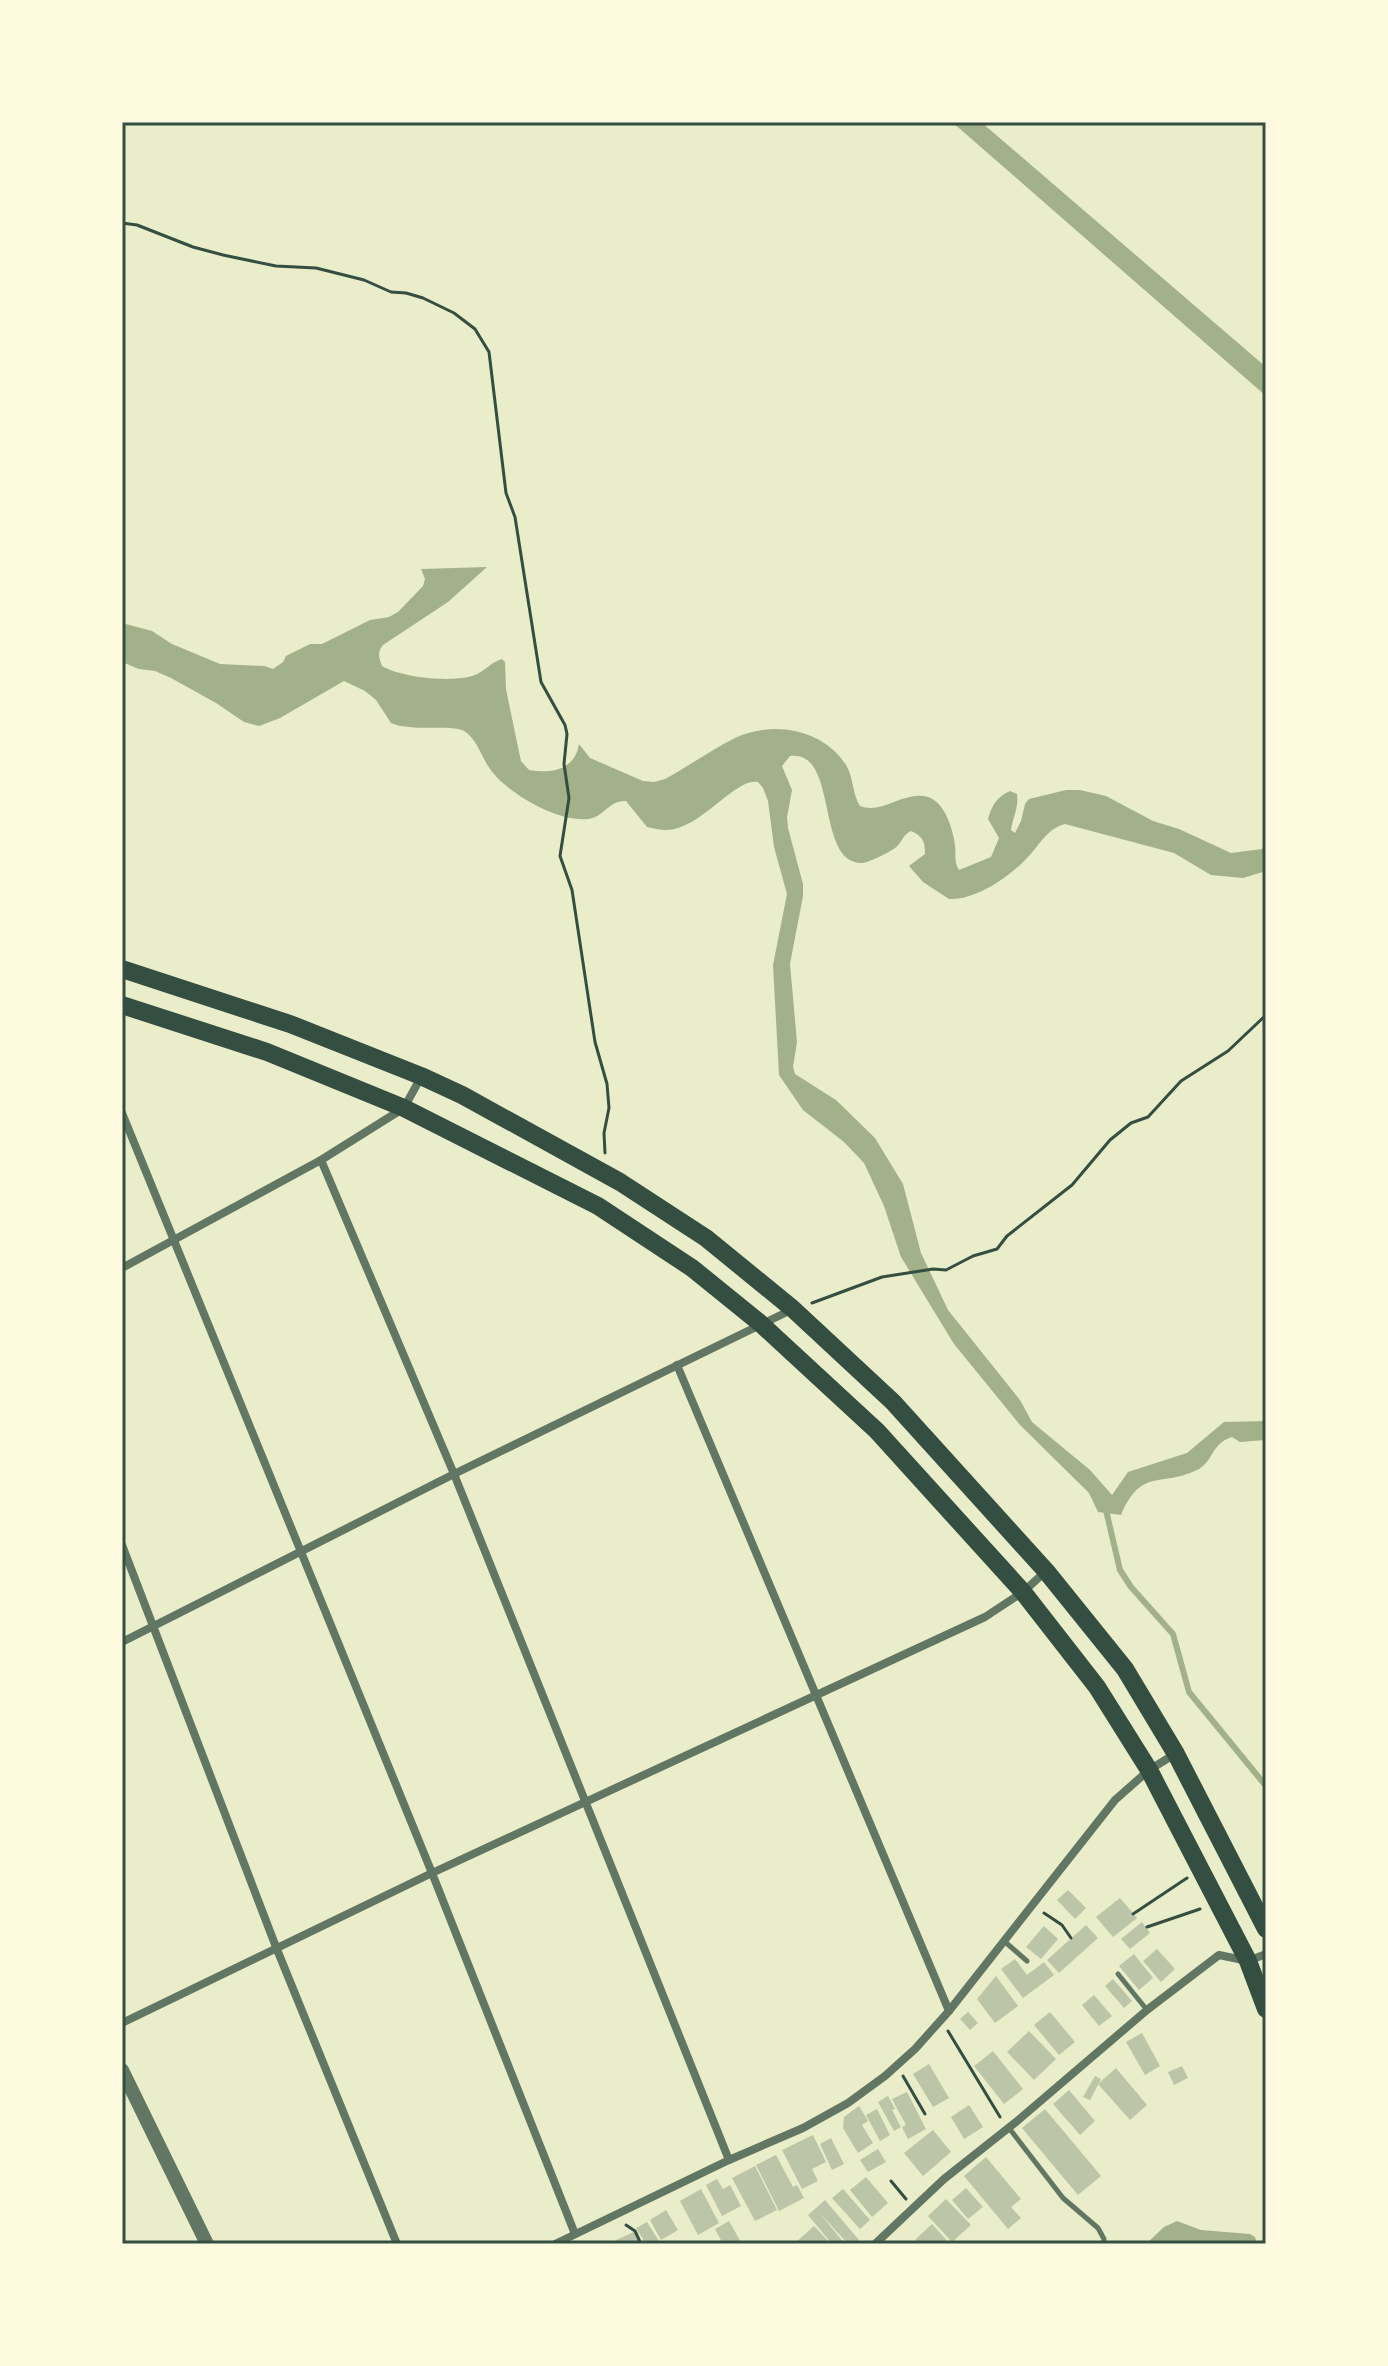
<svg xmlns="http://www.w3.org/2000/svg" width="1388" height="2366" font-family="'Archivo Narrow',sans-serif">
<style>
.water{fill:#a3b18a}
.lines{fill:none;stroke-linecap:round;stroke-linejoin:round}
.stream{stroke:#a3b18a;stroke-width:6}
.building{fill:#bcc5a7}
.path{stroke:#344e41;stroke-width:3}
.service{stroke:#617663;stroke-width:5}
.minor{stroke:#617663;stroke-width:8}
.tertiary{stroke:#617663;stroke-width:14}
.trunk{stroke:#344e41;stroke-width:18}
.neatline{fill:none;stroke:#344e41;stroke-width:3}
</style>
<rect width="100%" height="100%" fill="#e9edc9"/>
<g class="water">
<path d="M952,122H981L1266,367V396Z"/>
<path d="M487,567L448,602L383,645C377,652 379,658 382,666C402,678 453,683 475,675C485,671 491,662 502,659L505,662L506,689L519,752L521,761L529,770C551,774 575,770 579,744L590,758L643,781L654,782L665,779C689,766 711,750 735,738C773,720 823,729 846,765C854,778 852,794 860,806C883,815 904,790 928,797C945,802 953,830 955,845C956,855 954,862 959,870L991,857L999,838L988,819C992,805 997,797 1010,791L1017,794C1019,807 1013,817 1011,830L1015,833L1021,821L1025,804L1029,799L1066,790H1080L1106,796L1153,821L1179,829L1231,853L1262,849L1266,846V871L1243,878L1211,875L1174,853L1065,824C1047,829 1041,843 1029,856C1011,876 975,901 949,899L923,882L909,866L925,854C925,842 923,836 911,831C902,835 902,843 895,848C890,852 868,863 862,863C815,864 839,749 790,756L782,766L792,790L787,817L788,828L803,884V896L790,964L797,1042L793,1067L795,1074L836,1100L875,1138L903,1184L921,1253L948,1310L1020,1400L1032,1422L1090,1470L1112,1495L1128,1472L1187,1453L1224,1422L1266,1421V1440L1240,1442L1232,1437C1210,1444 1214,1462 1197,1470C1159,1488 1142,1467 1121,1515L1098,1512L1089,1493L1020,1425L954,1344L901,1257L884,1206L864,1163L844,1142L803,1110L779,1075L773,965L787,894L774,847L768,801L763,788L758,782C735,777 702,829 666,830C660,830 653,828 647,827L626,801C609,800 604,817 588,819C558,823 504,792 488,766C481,755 476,738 464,731C452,724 411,732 391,723L376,700L365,691L344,681L280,718L259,726L244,722L216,703L171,678L155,671L139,669L122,662V623L152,631L172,644L220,664L264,666L273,669L283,662L286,656L310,644H322L370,620L389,617L398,612L423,586L425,579L421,569Z"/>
<path d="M1177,2221L1201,2230L1250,2234L1255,2237L1257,2244H1146L1164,2227Z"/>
</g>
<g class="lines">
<path class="stream" d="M1105,1506L1120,1570L1131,1587L1173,1634L1189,1692L1266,1786"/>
</g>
<g class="building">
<path d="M1068,1890L1086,1908L1075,1919L1057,1900Z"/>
<path d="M1120,1898L1137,1918L1113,1937L1096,1917Z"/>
<path d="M1142,1922L1150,1933L1130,1949L1121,1939Z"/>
<path d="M1086,1925L1098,1938L1059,1973L1047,1960Z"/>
<path d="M1044,1926L1058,1939L1041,1959L1026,1947Z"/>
<path d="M1157,1949L1175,1969L1161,1982L1143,1961Z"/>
<path d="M1134,1954L1153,1978L1139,1990L1119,1966Z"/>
<path d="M1015,1959L1027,1975L1044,1962L1054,1975L1023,1998L1001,1969Z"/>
<path d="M996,1976L1018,2006L995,2023L977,1999Z"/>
<path d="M1113,1979L1132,2001L1124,2008L1105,1986Z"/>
<path d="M1094,1995L1112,2016L1099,2026L1082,2005Z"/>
<path d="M968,2012L978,2023L970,2030L960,2019Z"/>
<path d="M1050,2012L1075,2042L1059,2055L1034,2025Z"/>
<path d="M1029,2031L1056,2059L1034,2080L1007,2052Z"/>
<path d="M1142,2033L1160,2066L1145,2075L1126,2042Z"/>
<path d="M993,2051L1023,2089L1004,2104L974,2066Z"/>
<path d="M929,2064L949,2098L933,2107L913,2074Z"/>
<path d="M1182,2066L1188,2078L1174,2085L1168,2072Z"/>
<path d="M1116,2068L1147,2105L1130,2120L1098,2084Z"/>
<path d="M1095,2076L1101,2079L1090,2100L1083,2097Z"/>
<path d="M1069,2090L1095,2121L1080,2135L1053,2104Z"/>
<path d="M907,2092L926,2129L908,2139L902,2127L906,2125L892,2099Z"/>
<path d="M888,2096L895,2109L892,2110L901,2127L894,2131L878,2102Z"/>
<path d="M969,2105L983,2127L964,2139L951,2117Z"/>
<path d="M859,2106L868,2121L862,2125L873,2143L858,2153L843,2128L844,2117Z"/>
<path d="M877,2109L890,2135L880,2141L866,2115Z"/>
<path d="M1045,2109L1101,2176L1078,2195L1022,2128Z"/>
<path d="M933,2130L951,2152L923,2176L904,2153Z"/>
<path d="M813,2135L826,2162L812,2169L818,2181L802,2189L782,2150Z"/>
<path d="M831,2138L844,2164L832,2170L820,2144Z"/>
<path d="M878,2149L886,2162L868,2172L860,2160Z"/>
<path d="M776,2155L793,2187L797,2185L804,2198L779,2211L756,2165Z"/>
<path d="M986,2157L1021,2199L1011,2207L1021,2218L1008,2229L964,2176Z"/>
<path d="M755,2166L777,2210L755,2221L732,2178Z"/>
<path d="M866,2177L888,2203L872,2217L850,2190Z"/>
<path d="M717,2179L723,2189L730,2185L741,2206L722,2216L706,2185Z"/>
<path d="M966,2188L983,2207L968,2219L952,2200Z"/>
<path d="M701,2189L719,2223L698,2235L680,2201Z"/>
<path d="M843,2189L870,2220L860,2229L832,2198Z"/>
<path d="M946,2199L971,2225L952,2242L928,2216Z"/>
<path d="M825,2200L859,2240L854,2244H848L818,2211L845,2244H832L808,2215Z"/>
<path d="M666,2210L678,2230L661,2240L650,2220Z"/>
<path d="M729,2221L742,2244H723L715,2229Z"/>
<path d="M647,2222L659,2241L655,2244H646L636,2228Z"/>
<path d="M932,2224L950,2244H920L915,2240Z"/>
<path d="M814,2226L831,2244H794Z"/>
<path d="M634,2232L639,2244H615L614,2241Z"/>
</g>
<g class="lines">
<g class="path">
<path d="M122,223L137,225L193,247L223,255L276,266L316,268L364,280L391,292L406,293L423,298L454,313L475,329L489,352L506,493L515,517L541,682L565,725L567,734L564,764L569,798L560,856L572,890L595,1042L607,1084L609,1108L604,1133L605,1153"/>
<path d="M812,1303L882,1277L933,1269L946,1270L973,1256L997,1249L1007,1236L1072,1185L1110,1140L1131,1123L1148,1117L1181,1081L1228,1051L1266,1015"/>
<path d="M1044,1913L1062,1925L1071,1938"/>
<path d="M1133,1914L1187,1878"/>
<path d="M1147,1927L1200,1909"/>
<path d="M948,2031L1000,2117"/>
<path d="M903,2076L925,2114"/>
<path d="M891,2181L906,2199"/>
<path d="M626,2225L635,2231L641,2244"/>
</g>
<g class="service">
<path d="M1004,1941L1027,1961"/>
<path d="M1118,1974L1147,2010"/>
<path d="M1009,2128L1063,2198L1098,2228L1104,2239L1103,2244"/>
</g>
<g class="minor">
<path d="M122,1113L432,1873L575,2234"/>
<path d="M321,1160L454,1474L729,2160"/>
<path d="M122,1268L321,1160L404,1108L421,1077"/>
<path d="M677,1365L949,2011"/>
<path d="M122,1545L276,1947L397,2244"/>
<path d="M122,1642L454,1474L791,1310"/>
<path d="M122,2023L432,1873L985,1617L1023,1592L1046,1571"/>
<path d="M555,2244L729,2160L803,2128L848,2103L885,2076L915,2049L949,2011L1115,1800L1149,1770L1175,1754"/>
<path d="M875,2244L944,2179L1016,2122L1147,2010L1219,1955L1248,1961L1266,1954"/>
</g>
<path class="tertiary" d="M122,2070L207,2244"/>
<g class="trunk">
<path d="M122,969L290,1024L421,1076L462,1095L620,1182L706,1238L793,1309L893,1402L1046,1571L1125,1669L1176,1754L1266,1929"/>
<path d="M122,1005L267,1052L404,1108L598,1206L692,1268L760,1323L877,1431L1023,1592L1097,1687L1149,1770L1248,1961L1266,2009"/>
</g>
</g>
<rect width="1388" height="2366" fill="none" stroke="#fefae0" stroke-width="248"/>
<rect x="124" y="124" width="1140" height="2118" class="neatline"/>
</svg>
